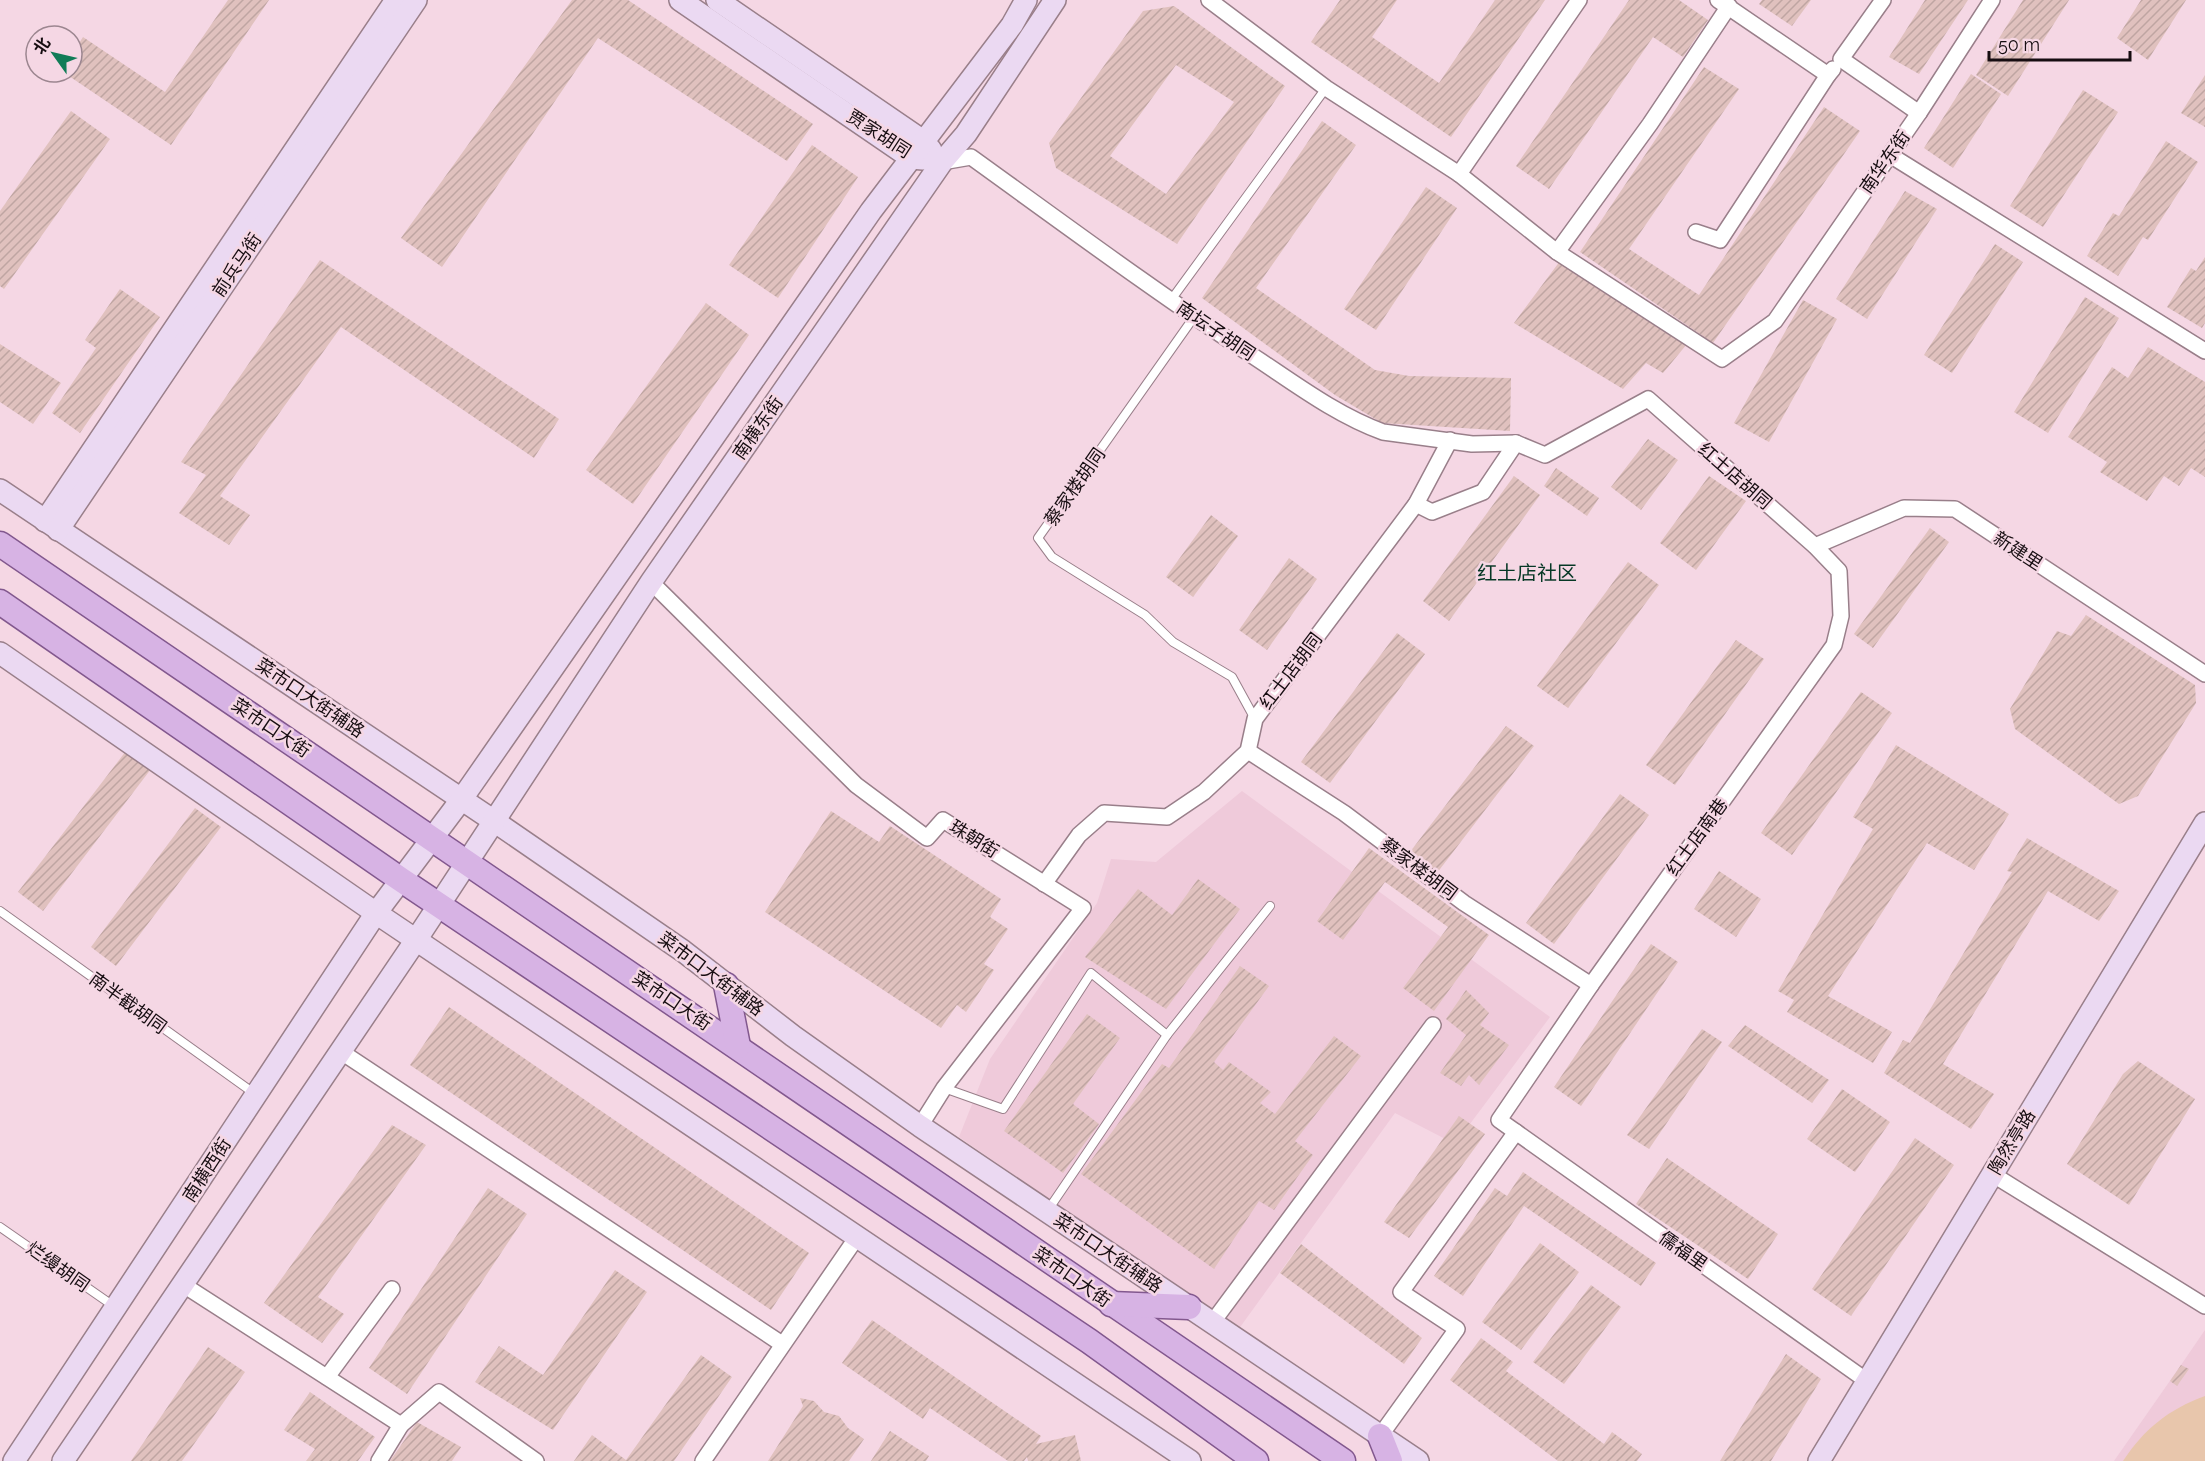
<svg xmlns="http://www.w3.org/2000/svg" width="2205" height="1461" font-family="Raleway,'Noto Sans SC',sans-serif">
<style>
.built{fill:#efcada}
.grass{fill:#e8c6ac}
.building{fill:url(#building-hatch);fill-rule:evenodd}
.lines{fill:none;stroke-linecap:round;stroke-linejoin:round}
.lane-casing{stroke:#997f8a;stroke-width:10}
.street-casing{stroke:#997f8a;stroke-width:18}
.secondary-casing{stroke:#997f8a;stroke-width:24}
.primary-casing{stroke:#82588e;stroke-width:27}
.lane{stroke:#fff;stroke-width:8}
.street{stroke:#fff;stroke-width:15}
.secondary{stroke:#ebd9f2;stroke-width:21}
.primary{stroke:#d7b3e4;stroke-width:24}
.labels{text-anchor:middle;stroke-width:5;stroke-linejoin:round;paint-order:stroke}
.street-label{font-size:18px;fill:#160d11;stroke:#f5d7e4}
.neighbourhood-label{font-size:20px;fill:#063725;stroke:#f5d7e4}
</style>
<defs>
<pattern id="building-hatch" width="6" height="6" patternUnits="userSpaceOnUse" patternTransform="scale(1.5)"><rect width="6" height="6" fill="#e0c1be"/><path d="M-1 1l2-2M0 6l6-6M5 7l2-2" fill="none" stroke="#bfa5a2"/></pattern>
</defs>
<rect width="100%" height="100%" fill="#f5d7e4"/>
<g class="built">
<path d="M1242,791L1550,1017L1455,1144L1395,1113L1238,1330L959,1137L990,1059L1097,903L1111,859L1156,862Z"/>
<path d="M2205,1330V1461H2114L2181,1365Z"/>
</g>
<path class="grass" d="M2205,1396V1461H2123C2144,1429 2169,1409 2205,1396Z"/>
<g class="building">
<path d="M228,0H269L171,145L63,72H72V54L83,37L165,92Z"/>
<path d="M572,0H628L813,124L787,161L598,38L442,267L401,238Z"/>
<path d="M1340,0H1397L1372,37L1439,83L1495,0H1545L1451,137L1311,42Z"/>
<path d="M1629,0H1679L1708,20L1683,57L1653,37L1549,189L1516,166Z"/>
<path d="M1762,0H1811L1792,26L1759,4Z"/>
<path d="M1925,0H1968L1919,74L1889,57Z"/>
<path d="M2023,0H2069L2008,96L1976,75Z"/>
<path d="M2141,0H2186L2148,60L2117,38Z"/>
<path d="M1174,6L1285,86L1177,244L1056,168L1049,143L1143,11ZM1176,65L1234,102L1166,194L1110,156Z"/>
<path d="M1704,67L1739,89L1629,249L1699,295L1824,107L1860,131L1713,343L1580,252Z"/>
<path d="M1971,74L2001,94L1953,168L1924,148Z"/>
<path d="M2205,75V127L2181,113Z"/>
<path d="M2083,90L2118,112L2043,227L2010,206Z"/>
<path d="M71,111L110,139L4,289L0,286V211Z"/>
<path d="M1322,121L1356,145L1256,288L1375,370L1409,376L1511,378L1510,431L1382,423L1335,395L1202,298Z"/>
<path d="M2166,141L2198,162L2148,240L2143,237L2118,276L2087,256L2113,213L2119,216Z"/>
<path d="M812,145L858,177L778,298L729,265Z"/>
<path d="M1426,187L1457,208L1376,330L1344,309Z"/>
<path d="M1905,191L1937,209L1867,319L1836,299Z"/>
<path d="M1995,244L2023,262L1952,373L1924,355Z"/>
<path d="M2205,257V323L2202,328L2167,307L2191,268L2196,271Z"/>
<path d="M320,260L559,419L534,458L341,327L220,496L250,515L229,545L179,513L206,475L181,462Z"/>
<path d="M1560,261L1687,344L1663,373L1646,363L1623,389L1514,323Z"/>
<path d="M120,289L160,317L80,433L52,413L96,348L85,340Z"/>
<path d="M2085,297L2119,318L2048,433L2014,412Z"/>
<path d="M1803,300L1837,319L1769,442L1734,423Z"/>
<path d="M706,303L749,335L633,504L586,470Z"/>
<path d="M0,344L61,383L33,424L0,402Z"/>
<path d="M2148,347L2205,382V477L2191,468L2179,486L2164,476L2147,501L2100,472L2107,462L2068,437L2112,367L2128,378Z"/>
<path d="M1648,439L1678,460L1641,510L1611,487Z"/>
<path d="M1556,468L1599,498L1587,516L1544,486Z"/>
<path d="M1514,476L1540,495L1449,621L1423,601Z"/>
<path d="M1709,476L1746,501L1696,570L1660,543Z"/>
<path d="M1211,515L1238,536L1193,597L1166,577Z"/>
<path d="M1930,528L1949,542L1873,648L1854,634Z"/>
<path d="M1289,558L1317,579L1267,650L1239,630Z"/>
<path d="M1628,562L1659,585L1568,708L1537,686Z"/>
<path d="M2086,615L2195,685L2196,703L2138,796L2119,804L2015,729L2010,709L2057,631L2071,636Z"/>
<path d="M1397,633L1425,654L1330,783L1301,762Z"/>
<path d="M1736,640L1764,659L1675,785L1646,765Z"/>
<path d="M1861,692L1892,713L1792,855L1761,833Z"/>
<path d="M1506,726L1534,746L1437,873L1410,852Z"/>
<path d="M1896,745L2009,814L1974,870L1927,843L1828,996L1892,1032L1873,1063L1787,1012L1794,1000L1778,991L1873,829L1853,817Z"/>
<path d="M126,751L151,769L43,911L18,892Z"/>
<path d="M1620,794L1649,815L1554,944L1526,923Z"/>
<path d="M195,808L221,827L116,966L91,947Z"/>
<path d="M831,811L879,842L890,826L1001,899L990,917L1008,929L984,964L994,970L966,1012L957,1005L941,1028L765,912Z"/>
<path d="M2027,838L2119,891L2099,921L2048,891L1943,1064L1994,1094L1971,1129L1884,1073L1903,1040L1910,1043L2012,872L2007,871Z"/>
<path d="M1369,848L1489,935L1434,1011L1403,988L1448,927L1385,882L1343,940L1317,921Z"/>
<path d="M1719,871L1761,899L1736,937L1694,909Z"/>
<path d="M1198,879L1240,909L1166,1009L1085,957L1138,889L1172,915Z"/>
<path d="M1651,944L1678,962L1581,1106L1554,1087Z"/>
<path d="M1240,966L1269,986L1214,1062L1223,1070L1229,1062L1271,1092L1260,1103L1275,1114L1334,1036L1361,1056L1295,1141L1313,1155L1274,1210L1259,1201L1214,1269L1081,1174L1162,1064L1169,1068Z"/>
<path d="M1466,990L1489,1013L1480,1025L1509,1045L1479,1085L1469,1075L1461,1086L1440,1073L1466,1035L1446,1019Z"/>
<path d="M449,1007L809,1253L771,1310L410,1065Z"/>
<path d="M1087,1014L1120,1038L1073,1104L1099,1124L1063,1173L1004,1131Z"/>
<path d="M1745,1025L1829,1080L1812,1103L1728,1046Z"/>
<path d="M1702,1029L1722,1042L1649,1149L1627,1135Z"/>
<path d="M2138,1061L2195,1099L2129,1205L2067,1164L2123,1074Z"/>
<path d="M1842,1089L1890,1122L1855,1172L1807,1139Z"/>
<path d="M1459,1116L1485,1134L1409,1238L1384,1222Z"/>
<path d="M392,1125L426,1145L318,1297L344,1314L322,1343L264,1303Z"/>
<path d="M1915,1138L1954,1165L1851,1316L1812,1289Z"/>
<path d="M1667,1158L1778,1234L1748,1279L1636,1204Z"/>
<path d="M1523,1172L1656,1263L1641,1286L1524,1206L1463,1296L1434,1276L1495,1188L1507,1196Z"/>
<path d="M488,1188L527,1214L407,1394L369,1368Z"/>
<path d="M1540,1243L1579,1272L1521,1350L1482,1322Z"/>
<path d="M1301,1244L1422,1338L1404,1364L1280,1273Z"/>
<path d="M615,1270L647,1292L553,1430L475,1382L499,1346L543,1375Z"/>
<path d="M1591,1285L1621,1307L1564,1384L1533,1362Z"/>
<path d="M872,1320L1041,1436L1036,1444L1075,1435L1081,1461H1028L1027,1457L1024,1461H1008L930,1408L923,1419L842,1363Z"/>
<path d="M1481,1338L1513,1362L1506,1371L1604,1444L1612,1432L1642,1454L1637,1461H1558L1450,1380Z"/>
<path d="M208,1347L245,1372L182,1461H131Z"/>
<path d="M1786,1354L1821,1379L1771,1461H1720Z"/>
<path d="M701,1355L732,1377L674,1461H574L592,1435L626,1460Z"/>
<path d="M2181,1365L2189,1369L2177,1386L2170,1381Z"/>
<path d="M310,1392L375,1437L358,1461H306L315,1449L284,1430Z"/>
<path d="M800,1398L814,1401L824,1412L839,1416L848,1428L864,1439L849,1461H768L803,1406Z"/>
<path d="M417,1422L461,1447L452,1461H390Z"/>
<path d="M890,1431L929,1456L926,1461H871Z"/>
</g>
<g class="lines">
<defs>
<g id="lane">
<path d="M1171,300L1326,88"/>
<path d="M1194,317L1038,538L1052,557L1145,615L1173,642L1232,677L1255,719"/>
<path d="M0,911L255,1094"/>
<path d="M944,1088L1003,1109L1091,973L1167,1035"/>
<path d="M1048,1210L1167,1035L1270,906"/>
<path d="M0,1227L115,1307"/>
</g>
<g id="street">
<path d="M1209,0L1326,88L1459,174L1557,252L1722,359L1775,321L1919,113L1992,0"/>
<path d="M1718,0L1828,75L1833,69"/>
<path d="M1883,0L1841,59L1919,113"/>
<path d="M1890,155L2205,351"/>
<path d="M942,162L971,157C1064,224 1157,293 1253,356C1294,383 1336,415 1383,432L1472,444L1516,443"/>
<path d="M1459,174L1579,0"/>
<path d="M1696,232L1720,240L1828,75"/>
<path d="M1557,252L1650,124L1729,6"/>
<path d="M1416,504L1432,512L1483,492L1516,443L1545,455L1648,399L1815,546L1839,571L1841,616L1834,645L1591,985L1499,1120L1867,1381"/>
<path d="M1815,546L1904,508L1955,509L2205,674"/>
<path d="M651,582L856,785L927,838L943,820L1083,908L944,1088L920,1126"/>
<path d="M1248,751L1344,813L1464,903L1591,985"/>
<path d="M1044,884L1079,835L1104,813L1167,817L1204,792L1248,751L1255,719L1416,504L1450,440"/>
<path d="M340,1051L782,1344"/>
<path d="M1992,1174L2205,1306"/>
<path d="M182,1284L401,1425L439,1392L536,1461"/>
<path d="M1212,1323L1433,1025"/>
<path d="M327,1377L392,1289"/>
<path d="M1380,1436L1457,1329L1401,1292L1516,1132"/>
<path d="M379,1461L401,1425"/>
<path d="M703,1461L857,1237"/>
</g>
<g id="secondary">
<path d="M680,0L911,158L923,159"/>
<path d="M717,0L923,141L931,150"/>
<path d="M0,490L494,821L683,951L793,1036L920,1126L1418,1461"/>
<path d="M45,521L396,0"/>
<path d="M58,530L416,0"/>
<path d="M0,653L376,913L1190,1461"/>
<path d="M14,1461L376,913L461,800L871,211L1012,25L1026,0"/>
<path d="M63,1461L416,940L651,582L942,162L966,134L1055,0"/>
<path d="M1819,1461L2205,823"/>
</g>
<g id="primary">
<path d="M0,544L1343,1461"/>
<path d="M0,602L400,879L1089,1341L1256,1461"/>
<path d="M726,985L738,1046"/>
<path d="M1111,1304L1189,1307"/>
<path d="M1380,1436L1390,1461"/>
</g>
</defs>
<use href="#lane" class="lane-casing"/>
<use href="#street" class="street-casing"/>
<use href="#secondary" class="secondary-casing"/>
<use href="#primary" class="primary-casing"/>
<use href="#lane" class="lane"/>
<use href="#street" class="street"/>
<use href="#secondary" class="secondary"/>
<use href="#primary" class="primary"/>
</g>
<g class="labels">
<g class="street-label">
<text transform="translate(879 134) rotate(33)" y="6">贾家胡同</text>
<text transform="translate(1885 162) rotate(-55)" y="6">南华东街</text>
<text transform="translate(237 265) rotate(-56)" y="6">前兵马街</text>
<text transform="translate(1216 331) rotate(34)" y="6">南坛子胡同</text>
<text transform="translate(758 428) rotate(-55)" y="6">南横东街</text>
<text transform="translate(1735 476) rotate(41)" y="6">红土店胡同</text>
<text transform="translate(1075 487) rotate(-55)" y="6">蔡家楼胡同</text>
<text transform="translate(2018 551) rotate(33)" y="6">新建里</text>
<text transform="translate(1291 671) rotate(-53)" y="6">红土店胡同</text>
<text transform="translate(310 698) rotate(34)" y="6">菜市口大街辅路</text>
<text transform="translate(271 728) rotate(34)" y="6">菜市口大街</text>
<text transform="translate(1697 837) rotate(-54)" y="6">红土店南巷</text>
<text transform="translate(974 839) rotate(32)" y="6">珠朝街</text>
<text transform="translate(1419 869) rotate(37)" y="6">蔡家楼胡同</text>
<text transform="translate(711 974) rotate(37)" y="6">菜市口大街辅路</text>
<text transform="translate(672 1001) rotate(34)" y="6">菜市口大街</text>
<text transform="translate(128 1003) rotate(36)" y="6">南半截胡同</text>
<text transform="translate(2012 1142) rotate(-59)" y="6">陶然亭路</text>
<text transform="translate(207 1170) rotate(-57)" y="6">南横西街</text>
<text transform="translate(1683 1251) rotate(35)" y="6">儒福里</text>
<text transform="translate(1108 1253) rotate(34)" y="6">菜市口大街辅路</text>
<text transform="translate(58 1267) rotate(35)" y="6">烂缦胡同</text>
<text transform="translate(1072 1277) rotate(35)" y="6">菜市口大街</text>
</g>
<g class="neighbourhood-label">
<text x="1527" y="580">红土店社区</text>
</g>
</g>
<g transform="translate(54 54) rotate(304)"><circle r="28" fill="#f5d7e4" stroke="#9c8690" stroke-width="1.5"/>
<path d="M0-4.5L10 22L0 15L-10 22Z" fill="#117c57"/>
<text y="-9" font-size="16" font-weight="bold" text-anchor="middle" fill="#160d11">北</text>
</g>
<path d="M1989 51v9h141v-9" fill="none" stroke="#160d11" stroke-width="3"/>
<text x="1998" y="51" font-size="18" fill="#160d11" stroke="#f5d7e4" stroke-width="4.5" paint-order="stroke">50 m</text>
</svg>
